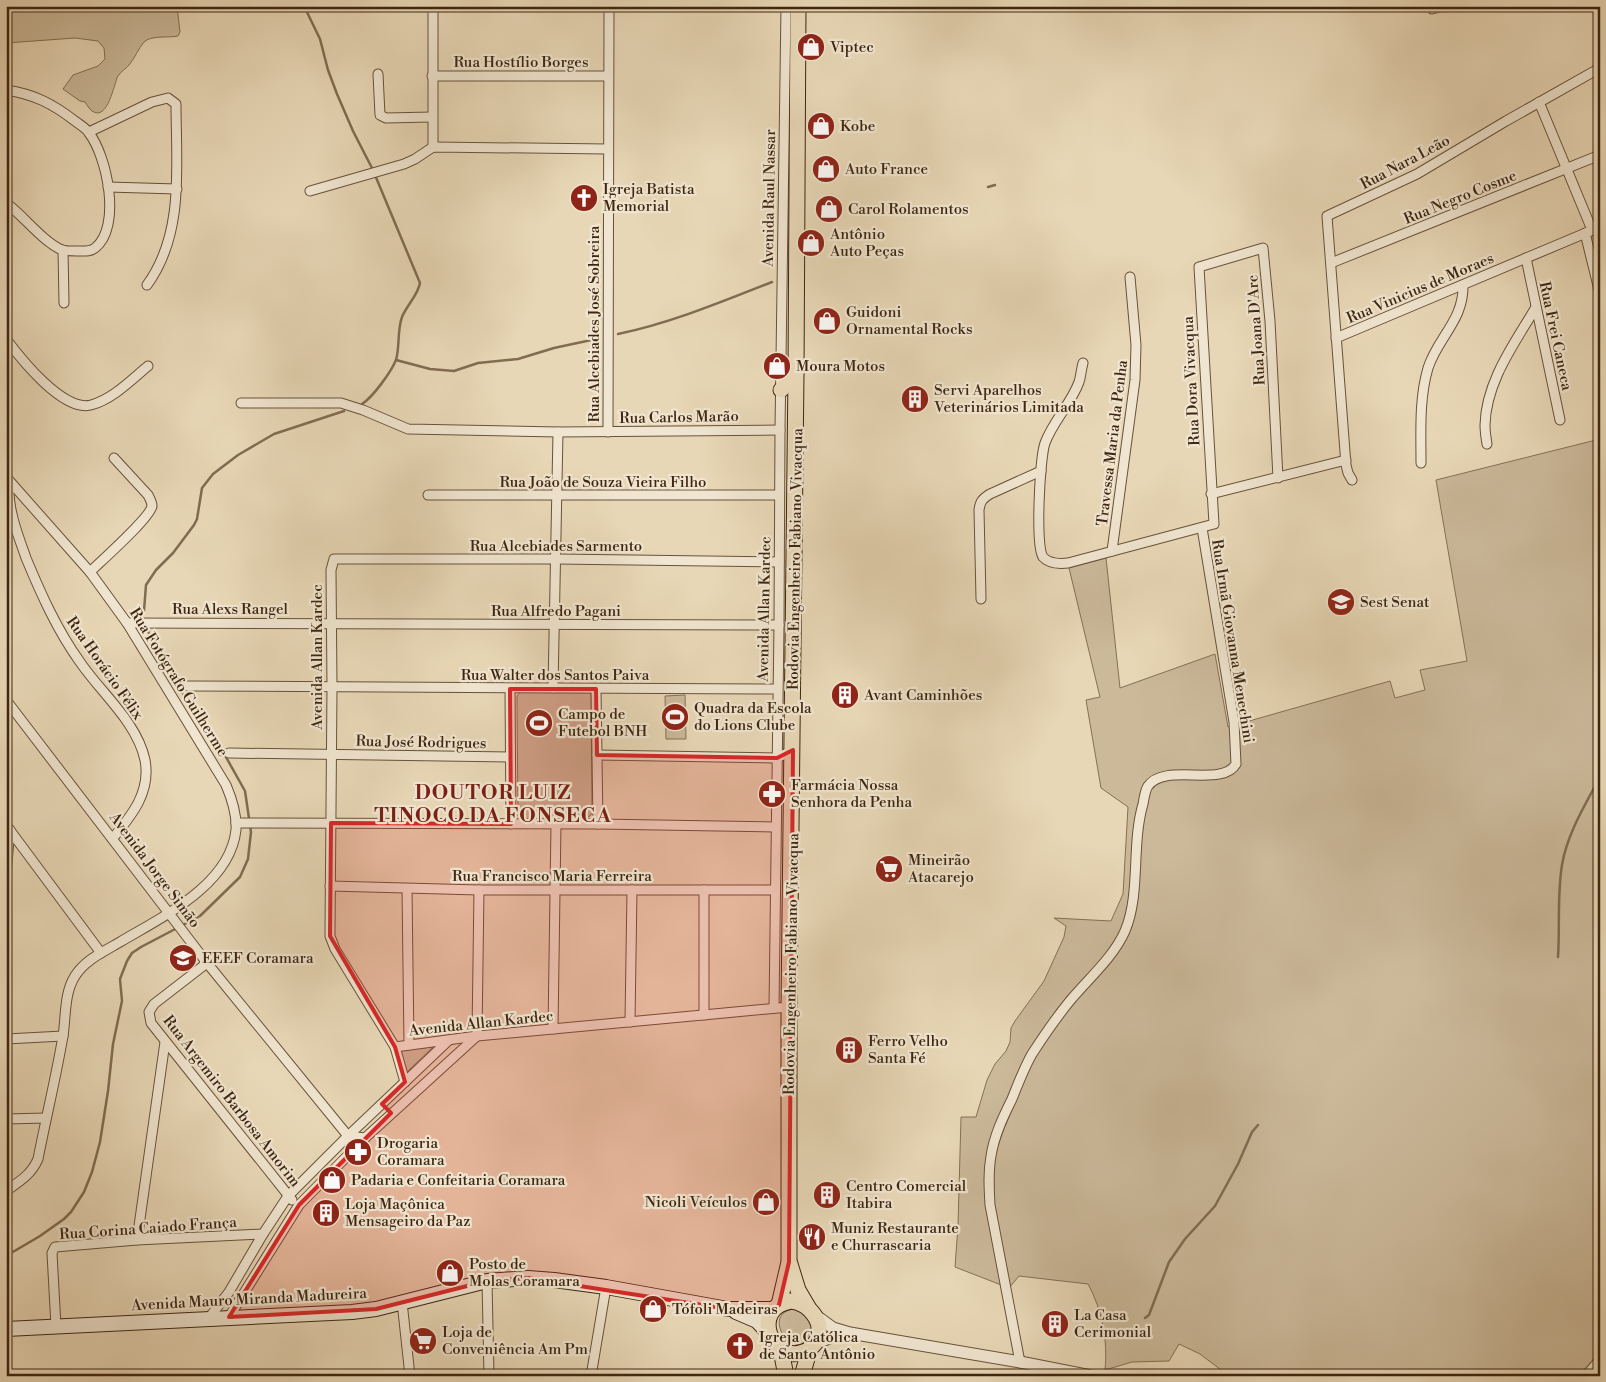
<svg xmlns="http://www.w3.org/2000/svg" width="1606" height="1382" font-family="'Libre Bodoni',serif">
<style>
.green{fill:#cbb99a;stroke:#847056}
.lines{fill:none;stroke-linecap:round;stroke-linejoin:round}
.stream{stroke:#816c52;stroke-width:2.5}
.minor-casing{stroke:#68523a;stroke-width:11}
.tertiary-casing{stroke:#68523a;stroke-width:13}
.secondary-casing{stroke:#3e2611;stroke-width:16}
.trunk-casing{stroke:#3e2611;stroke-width:17}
.minor{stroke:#f0e5d0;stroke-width:9}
.tertiary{stroke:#f0e5d0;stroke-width:11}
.secondary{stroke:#f0e5d0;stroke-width:14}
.trunk{stroke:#e8d7b6;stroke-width:15}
.marked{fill:#d62828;fill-opacity:0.2;stroke:#d62828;stroke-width:4;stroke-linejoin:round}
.labels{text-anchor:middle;stroke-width:4.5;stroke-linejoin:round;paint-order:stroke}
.poi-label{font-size:15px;fill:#3e2611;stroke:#f0e5d0;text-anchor:start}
.street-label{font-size:15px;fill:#3e2611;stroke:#f0e5d0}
.district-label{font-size:20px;font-weight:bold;letter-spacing:1px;fill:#7a1f14;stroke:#f0e5d0}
</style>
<rect width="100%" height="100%" fill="#e8d7b6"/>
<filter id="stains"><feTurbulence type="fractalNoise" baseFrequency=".004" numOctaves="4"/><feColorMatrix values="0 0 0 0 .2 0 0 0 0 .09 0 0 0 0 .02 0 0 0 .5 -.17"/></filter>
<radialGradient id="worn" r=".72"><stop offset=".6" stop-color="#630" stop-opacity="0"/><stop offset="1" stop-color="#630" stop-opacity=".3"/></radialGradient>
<g class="green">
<path d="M6,6H177L180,32L178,36C168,38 151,35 144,42C138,49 135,58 129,65C126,69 121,71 118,76C114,83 108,122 92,111C89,109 87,105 85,102L80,101L63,89L73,75L98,66L105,59L104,48L98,41L75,38L6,43Z"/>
<path d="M1600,439V1354L1581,1376H1229L1200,1354L1179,1344L1169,1361L1132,1362L1105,1370C1108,1340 1102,1310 1088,1284L1019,1276L1009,1288L955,1267L958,1226L961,1117H976L987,1080L995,1064L1006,1051L1010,1042L1011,1028L1015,1021L1044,981L1064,937L1066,926L1054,918L1111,921L1123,894L1128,807L1101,788L1086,700L1100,697L1069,568L1106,558L1120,688L1215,654L1228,727L1390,681L1395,698L1425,690L1420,670L1467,661L1436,480Z"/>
<path d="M521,691L591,692L592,810L591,815L584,820H524L518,816L517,701V696Z"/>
<path d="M685,695L686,739H666L665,696Z"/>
<path d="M433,1047L407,1072L400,1050Z"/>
<path d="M794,1309L805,1314L813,1327L810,1339L800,1345L789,1342C777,1331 773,1312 794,1309Z"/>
</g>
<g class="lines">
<g class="stream">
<path d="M304,6L320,39L328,70L337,94L353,131L373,170"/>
<path d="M988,187L995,185"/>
<path d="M618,334C671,323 721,302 772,282"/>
<path d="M396,360L430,369L454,371L478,363L518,359L554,348L596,339"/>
<path d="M362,404C373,397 391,372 396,360C400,346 397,331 402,317C407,305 418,295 420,283L375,175"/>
<path d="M144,611L146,585L156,570L173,553L194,525L197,519L202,488L213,474L238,455L274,434L344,411"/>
<path d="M1558,957C1560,927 1557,895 1562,865C1567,834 1585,805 1600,777"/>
<path d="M6,1256L40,1236L64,1219L71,1212L84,1192L92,1172L100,1142L108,1091L113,1044L122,1001L120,979L127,961L132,953L141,947L200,916L240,877L248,859L251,832L245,791L217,741L192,708L155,648L148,631"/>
<path d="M1145,1318L1149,1315L1169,1262L1185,1239L1215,1206L1238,1164L1252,1132L1258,1125"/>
</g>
<defs>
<g id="minor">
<path d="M1430,6L1432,9L1443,6"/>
<path d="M378,74L380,115L386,118L432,117"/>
<path d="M432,76H608"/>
<path d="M6,90C34,94 53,104 75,121C80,125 86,128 89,133C107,156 122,227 95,248C90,252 84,251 77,251C72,251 66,251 62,250C42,241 24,216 6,203"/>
<path d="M1539,102L1592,230"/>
<path d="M89,132L152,102L168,98L176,104C176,164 185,233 147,285"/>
<path d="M433,147V6"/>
<path d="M108,187L177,189"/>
<path d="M310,191L404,164L415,159L433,147L608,149"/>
<path d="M1585,233L1600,294"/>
<path d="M63,250L64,303"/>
<path d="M1526,258L1560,420"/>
<path d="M1331,263L1600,155"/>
<path d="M1336,338L1600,227"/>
<path d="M6,339C21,359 63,412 91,405C113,399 131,380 148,366"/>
<path d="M1083,363C1081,370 1081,376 1079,382C1071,404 1053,421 1045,443C1040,457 1035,546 1043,557C1049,564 1059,564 1068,563L1214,524L1199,267L1263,248L1270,321L1278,478"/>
<path d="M241,403H341L363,410L408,429L558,432L780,430"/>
<path d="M608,432L609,6"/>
<path d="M1487,444C1486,438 1485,431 1485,425C1486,381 1515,343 1536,307"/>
<path d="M1421,463C1421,431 1419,399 1428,368C1438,337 1464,320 1463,285"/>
<path d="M6,477L90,572L127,623L226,785C232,799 237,814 236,830C230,885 162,917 120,942C103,952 85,960 75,976C64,993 66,1017 63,1036C56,1077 46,1118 38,1159C31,1175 20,1181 6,1191"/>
<path d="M8,480C9,491 9,503 12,514C15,529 21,543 26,558C41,594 57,630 80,662C101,693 137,722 145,760C151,792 132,815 113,838"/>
<path d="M1352,480L1348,473L1346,465L1327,216L1417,174L1506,121L1600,68"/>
<path d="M1211,494L1346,460"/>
<path d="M428,495H779"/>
<path d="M1112,551L1135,380L1136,345L1130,277"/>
<path d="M779,562L556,559H334L331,570L332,688L330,930V936L335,949L395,1047L477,1036L789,1007"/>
<path d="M90,572C101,561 150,518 152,506C152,502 150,499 148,495L114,458"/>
<path d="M981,599L979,510C980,502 982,499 990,494L1041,471"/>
<path d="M127,623L779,625"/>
<path d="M187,686L777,689"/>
<path d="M553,688L558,432"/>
<path d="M510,689L511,824"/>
<path d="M596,689L598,824"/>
<path d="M6,700L207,963L348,1136L365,1138"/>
<path d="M229,753L510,757"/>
<path d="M597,755L777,758L793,750"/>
<path d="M236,823L598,824L775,827"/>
<path d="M6,825L101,953"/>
<path d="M6,874L10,830"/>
<path d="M330,886L479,890H775"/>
<path d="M407,889L409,1045"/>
<path d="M704,890V1015"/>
<path d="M207,963L154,1004L149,1012L151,1023L292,1200"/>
<path d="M774,1008L779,625L780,430L786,6"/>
<path d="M630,1022L632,890"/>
<path d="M553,1029L556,824"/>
<path d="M6,1039L63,1036"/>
<path d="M395,1047L405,1082"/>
<path d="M6,1119L46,1118"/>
<path d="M137,1240L165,1042"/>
<path d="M487,1281L489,1376"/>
<path d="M402,1302L410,1376"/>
<path d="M229,1317L299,1205L365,1138L477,1036L479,890"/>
<path d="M209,1318L229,1292L263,1234L288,1196L348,1136L449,1040"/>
<path d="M56,1327L52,1253L55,1247L137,1240L263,1234"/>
<path d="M1020,1362L990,1205C989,1188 988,1172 991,1156C994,1136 1003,1117 1012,1099C1018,1084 1024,1068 1032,1054C1043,1037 1056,1018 1069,1002C1088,979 1113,958 1125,931C1141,893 1131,845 1143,804C1144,799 1145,790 1148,786C1165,762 1222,788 1236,764L1234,722L1202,528"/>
<path d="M591,1376L606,1287"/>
</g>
<g id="tertiary">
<path d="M815,1315L833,1328L850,1333L1020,1362L1091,1376"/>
<path d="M815,1344L834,1336L846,1334"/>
<path d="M1587,1376L1600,1361"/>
</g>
<g id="secondary">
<path d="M736,1312L757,1321L770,1335"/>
<path d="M6,1329L352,1312L376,1309L487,1281L528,1278L554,1280L606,1287L728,1309H774"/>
</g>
<g id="trunk">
<path d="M781,390L796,373"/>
<path d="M790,1264L798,1290L808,1307"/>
<path d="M791,1301C809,1303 825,1322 817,1340C814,1346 809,1350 803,1352C772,1364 749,1308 791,1301Z"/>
<path d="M779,1305L789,1262V1007L796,373L798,6"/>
<path d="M781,1350L786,1376"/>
<path d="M802,1376L810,1348"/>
</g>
</defs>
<use href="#minor" class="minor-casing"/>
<use href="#tertiary" class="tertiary-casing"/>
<use href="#secondary" class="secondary-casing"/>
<use href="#trunk" class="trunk-casing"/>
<use href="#minor" class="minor"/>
<use href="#tertiary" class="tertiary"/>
<use href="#secondary" class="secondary"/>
<use href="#trunk" class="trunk"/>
</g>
<path class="marked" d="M510,689H596L597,755L777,758L793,750L789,1262L779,1305L774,1309H728L528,1278L487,1281L376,1309L229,1317L299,1205L391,1113L382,1104L405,1082L395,1047L330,936L331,823L511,824Z"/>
<defs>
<symbol id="shop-disc" viewBox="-11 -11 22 22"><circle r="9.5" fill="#8f2418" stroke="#f0e5d0"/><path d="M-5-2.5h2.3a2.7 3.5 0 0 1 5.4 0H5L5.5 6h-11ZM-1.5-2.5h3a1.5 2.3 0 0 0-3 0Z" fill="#fff"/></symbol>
<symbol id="church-disc" viewBox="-11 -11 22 22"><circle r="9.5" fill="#8f2418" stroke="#f0e5d0"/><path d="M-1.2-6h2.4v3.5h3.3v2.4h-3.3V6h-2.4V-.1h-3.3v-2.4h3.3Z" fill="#fff"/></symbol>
<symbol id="building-disc" viewBox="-11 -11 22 22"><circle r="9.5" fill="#8f2418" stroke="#f0e5d0"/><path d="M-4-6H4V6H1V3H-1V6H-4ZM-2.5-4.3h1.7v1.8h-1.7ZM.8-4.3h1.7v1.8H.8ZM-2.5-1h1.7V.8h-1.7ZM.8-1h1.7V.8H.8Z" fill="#fff"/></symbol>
<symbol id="school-disc" viewBox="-11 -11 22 22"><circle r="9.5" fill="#8f2418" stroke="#f0e5d0"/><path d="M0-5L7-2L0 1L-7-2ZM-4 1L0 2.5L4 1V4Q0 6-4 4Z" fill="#fff"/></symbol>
<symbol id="stadium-disc" viewBox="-11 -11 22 22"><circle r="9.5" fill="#8f2418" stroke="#f0e5d0"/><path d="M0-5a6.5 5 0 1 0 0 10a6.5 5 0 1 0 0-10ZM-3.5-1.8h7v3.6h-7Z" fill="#fff"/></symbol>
<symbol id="pharmacy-disc" viewBox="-11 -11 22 22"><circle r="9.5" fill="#8f2418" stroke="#f0e5d0"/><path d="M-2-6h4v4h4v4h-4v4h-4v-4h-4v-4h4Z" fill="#fff"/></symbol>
<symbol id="supermarket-disc" viewBox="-11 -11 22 22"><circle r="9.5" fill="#8f2418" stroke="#f0e5d0"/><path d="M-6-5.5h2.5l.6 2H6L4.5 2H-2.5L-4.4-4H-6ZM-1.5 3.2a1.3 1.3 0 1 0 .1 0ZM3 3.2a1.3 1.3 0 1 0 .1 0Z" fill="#fff"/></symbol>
<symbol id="restaurant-disc" viewBox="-11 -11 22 22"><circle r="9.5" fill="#8f2418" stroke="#f0e5d0"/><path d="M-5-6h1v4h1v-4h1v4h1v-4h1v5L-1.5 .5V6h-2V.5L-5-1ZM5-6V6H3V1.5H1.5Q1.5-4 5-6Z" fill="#fff"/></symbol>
</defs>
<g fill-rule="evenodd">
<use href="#shop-disc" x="795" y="31" width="32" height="32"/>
<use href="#shop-disc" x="805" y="110" width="32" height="32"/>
<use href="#shop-disc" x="810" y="153" width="32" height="32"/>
<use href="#church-disc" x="568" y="182" width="32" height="32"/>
<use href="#shop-disc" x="813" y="193" width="32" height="32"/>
<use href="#shop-disc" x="795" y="227" width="32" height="32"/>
<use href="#shop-disc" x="811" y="305" width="32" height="32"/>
<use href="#shop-disc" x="761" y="350" width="32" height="32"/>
<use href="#building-disc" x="899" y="383" width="32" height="32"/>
<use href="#school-disc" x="1325" y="586" width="32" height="32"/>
<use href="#building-disc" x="829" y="679" width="32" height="32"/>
<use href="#stadium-disc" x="659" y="701" width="32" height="32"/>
<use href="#stadium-disc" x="523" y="707" width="32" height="32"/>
<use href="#pharmacy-disc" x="756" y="778" width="32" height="32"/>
<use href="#supermarket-disc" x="873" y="853" width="32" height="32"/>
<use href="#school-disc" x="167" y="942" width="32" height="32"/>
<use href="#building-disc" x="833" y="1034" width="32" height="32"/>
<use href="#pharmacy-disc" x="342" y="1136" width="32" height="32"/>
<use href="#shop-disc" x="316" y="1164" width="32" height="32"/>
<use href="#building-disc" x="811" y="1179" width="32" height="32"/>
<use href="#shop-disc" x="750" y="1186" width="32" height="32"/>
<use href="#building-disc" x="310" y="1197" width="32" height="32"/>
<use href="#restaurant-disc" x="796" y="1221" width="32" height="32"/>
<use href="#shop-disc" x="434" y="1257" width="32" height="32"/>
<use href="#shop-disc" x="637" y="1293" width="32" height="32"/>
<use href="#building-disc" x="1039" y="1308" width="32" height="32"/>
<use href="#supermarket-disc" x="407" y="1325" width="32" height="32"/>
<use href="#church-disc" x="724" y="1330" width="32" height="32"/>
</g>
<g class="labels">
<g class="poi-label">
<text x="830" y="52">Viptec</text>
<text x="840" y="131">Kobe</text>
<text x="845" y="174">Auto France</text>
<text x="603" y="194">Igreja Batista<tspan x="603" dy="17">Memorial</tspan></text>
<text x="848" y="214">Carol Rolamentos</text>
<text x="830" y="239">Antônio<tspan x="830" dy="17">Auto Peças</tspan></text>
<text x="846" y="317">Guidoni<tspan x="846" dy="17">Ornamental Rocks</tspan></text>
<text x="796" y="371">Moura Motos</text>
<text x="934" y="395">Servi Aparelhos<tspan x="934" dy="17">Veterinários Limitada</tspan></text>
<text x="1360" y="607">Sest Senat</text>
<text x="864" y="700">Avant Caminhões</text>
<text x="694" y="713">Quadra da Escola<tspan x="694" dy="17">do Lions Clube</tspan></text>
<text x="558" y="719">Campo de<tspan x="558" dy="17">Futebol BNH</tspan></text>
<text x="791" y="790">Farmácia Nossa<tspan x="791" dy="17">Senhora da Penha</tspan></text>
<text x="908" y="865">Mineirão<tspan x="908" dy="17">Atacarejo</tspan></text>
<text x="202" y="963">EEEF Coramara</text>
<text x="868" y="1046">Ferro Velho<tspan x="868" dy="17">Santa Fé</tspan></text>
<text x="377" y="1148">Drogaria<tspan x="377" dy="17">Coramara</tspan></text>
<text x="351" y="1185">Padaria e Confeitaria Coramara</text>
<text x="846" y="1191">Centro Comercial<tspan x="846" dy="17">Itabira</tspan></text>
<text x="747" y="1207" text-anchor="end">Nicoli Veículos</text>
<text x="345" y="1209">Loja Maçônica<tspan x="345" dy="17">Mensageiro da Paz</tspan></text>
<text x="831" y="1233">Muniz Restaurante<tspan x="831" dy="17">e Churrascaria</tspan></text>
<text x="469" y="1269">Posto de<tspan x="469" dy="17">Molas Coramara</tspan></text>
<text x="672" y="1314">Tófoli Madeiras</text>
<text x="1074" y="1320">La Casa<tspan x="1074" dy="17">Cerimonial</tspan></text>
<text x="442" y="1337">Loja de<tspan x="442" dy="17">Conveniência Am Pm</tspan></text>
<text x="759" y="1342">Igreja Católica<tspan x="759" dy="17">de Santo Antônio</tspan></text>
</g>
<g class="street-label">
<text x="521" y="67">Rua Hostílio Borges</text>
<text transform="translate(1405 162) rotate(-28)" y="5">Rua Nara Leão</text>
<text transform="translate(1460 197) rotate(-22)" y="5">Rua Negro Cosme</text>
<text transform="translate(769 198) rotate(-89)" y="5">Avenida Raul Nassar</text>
<text transform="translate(1420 288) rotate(-23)" y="5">Rua Vinicius de Moraes</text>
<text transform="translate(594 324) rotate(-90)" y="5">Rua Alcebiades José Sobreira</text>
<text transform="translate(1256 330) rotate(-94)" y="5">Rua Joana D'Arc</text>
<text transform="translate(1556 336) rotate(78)" y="5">Rua Frei Caneca</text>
<text transform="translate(1191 381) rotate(-93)" y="5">Rua Dora Vivacqua</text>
<text transform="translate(679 417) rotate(-1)" y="5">Rua Carlos Marão</text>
<text transform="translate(1112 443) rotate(-83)" y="5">Travessa Maria da Penha</text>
<text x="603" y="487">Rua João de Souza Vieira Filho</text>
<text x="556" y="551">Rua Alcebiades Sarmento</text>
<text transform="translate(795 559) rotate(-89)" y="5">Rodovia Engenheiro Fabiano Vivacqua</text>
<text x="230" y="614">Rua Alexs Rangel</text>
<text transform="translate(764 609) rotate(-89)" y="5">Avenida Allan Kardec</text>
<text x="556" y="616">Rua Alfredo Pagani</text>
<text transform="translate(1233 641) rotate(81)" y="5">Rua Irmã Giovanna Menechini</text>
<text transform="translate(317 657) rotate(-90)" y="5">Avenida Allan Kardec</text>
<text transform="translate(105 668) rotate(55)" y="5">Rua Horácio Félix</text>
<text x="555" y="680">Rua Walter dos Santos Paiva</text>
<text transform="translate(179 682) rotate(58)" y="5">Rua Fotógrafo Guilherme</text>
<text transform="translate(421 742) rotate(1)" y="5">Rua José Rodrigues</text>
<text transform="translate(155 870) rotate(53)" y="5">Avenida Jorge Simão</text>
<text x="552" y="881">Rua Francisco Maria Ferreira</text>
<text transform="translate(791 964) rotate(-89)" y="5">Rodovia Engenheiro Fabiano Vivacqua</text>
<text transform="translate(481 1023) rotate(-6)" y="5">Avenida Allan Kardec</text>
<text transform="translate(232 1101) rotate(52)" y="5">Rua Argemiro Barbosa Amorim</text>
<text transform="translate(148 1228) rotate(-4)" y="5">Rua Corina Caiado França</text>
<text transform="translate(249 1299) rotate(-3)" y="5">Avenida Mauro Miranda Madureira</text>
</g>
<g class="district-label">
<text x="493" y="799">DOUTOR LUIZ<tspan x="493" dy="23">TINOCO DA FONSECA</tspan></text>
</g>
</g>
<rect width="1606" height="1382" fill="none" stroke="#e8d7b6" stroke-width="25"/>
<rect x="8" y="8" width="1591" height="1367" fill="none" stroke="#3e2611" stroke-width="2.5"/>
<rect x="12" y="12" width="1581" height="1357" fill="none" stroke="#3e2611"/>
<rect width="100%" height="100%" filter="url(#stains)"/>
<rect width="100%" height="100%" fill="url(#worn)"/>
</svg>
